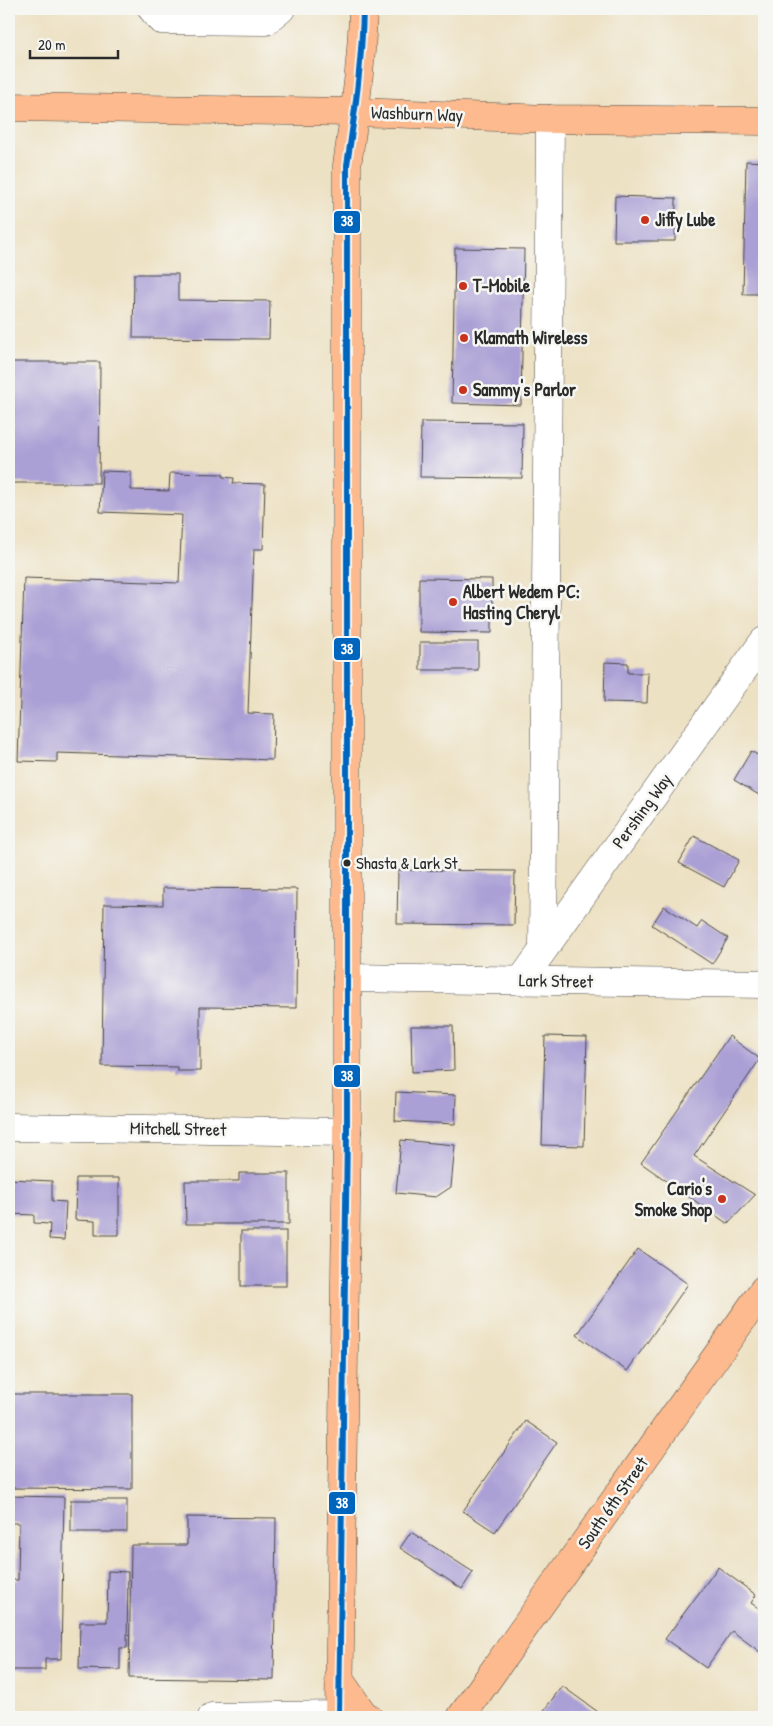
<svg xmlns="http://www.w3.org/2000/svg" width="773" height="1726" font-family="'Patrick Hand',sans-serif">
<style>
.building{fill:#aba0d5}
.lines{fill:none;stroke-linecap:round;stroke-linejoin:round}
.minor-casing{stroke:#484642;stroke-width:29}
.major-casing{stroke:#484642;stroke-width:29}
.minor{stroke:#fff;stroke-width:28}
.major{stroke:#fcba8e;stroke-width:28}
.bus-1-casing{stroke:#f6f6f2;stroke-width:10}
.bus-1{stroke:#0065bd;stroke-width:6}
.poi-dot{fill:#c8321e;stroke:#f6f6f2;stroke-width:2}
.bus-dot{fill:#2b2b2b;stroke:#f6f6f2;stroke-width:2}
.labels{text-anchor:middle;stroke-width:5;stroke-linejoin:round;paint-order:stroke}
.bus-label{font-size:17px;fill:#2b2b2b;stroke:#f6f6f2;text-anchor:start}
.street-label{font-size:18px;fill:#2b2b2b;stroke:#f6f6f2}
.poi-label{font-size:18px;font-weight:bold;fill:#2b2b2b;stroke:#f6f6f2;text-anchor:start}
.line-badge{stroke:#f6f6f2;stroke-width:2}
.badge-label{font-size:14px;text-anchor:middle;font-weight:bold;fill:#fff}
</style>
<rect width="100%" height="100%" fill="#f6f6f2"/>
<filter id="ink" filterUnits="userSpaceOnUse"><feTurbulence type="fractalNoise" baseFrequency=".02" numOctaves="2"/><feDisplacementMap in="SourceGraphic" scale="10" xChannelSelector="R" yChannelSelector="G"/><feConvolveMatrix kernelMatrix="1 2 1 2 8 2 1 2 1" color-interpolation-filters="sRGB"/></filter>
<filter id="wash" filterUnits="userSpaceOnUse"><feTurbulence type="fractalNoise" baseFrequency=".0096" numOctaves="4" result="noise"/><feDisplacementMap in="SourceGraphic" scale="20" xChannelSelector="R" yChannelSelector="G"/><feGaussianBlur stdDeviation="1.12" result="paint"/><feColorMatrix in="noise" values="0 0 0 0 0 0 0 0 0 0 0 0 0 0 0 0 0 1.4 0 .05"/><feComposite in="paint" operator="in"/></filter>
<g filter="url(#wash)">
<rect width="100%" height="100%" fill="#ede1c3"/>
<g id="blocks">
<g class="building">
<path d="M746,161L764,162V294H743Z"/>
<path d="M615,196L676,198L675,241H614Z"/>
<path d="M455,248L524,249L521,405L452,403Z"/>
<path d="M134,274H178V300L270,301L269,339L133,338Z"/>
<path d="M9,362H100L99,483H9Z"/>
<path d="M421,422L523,423L522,478L420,477Z"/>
<path d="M102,471L131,472V490L169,491L170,473L223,474V477L234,478L233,483L265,484L263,549H254L248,713L274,714L273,760L57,753V762L18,761L24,578L179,583L182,515L100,512Z"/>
<path d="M419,578L492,579V633L419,632Z"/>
<rect x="420" y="642" width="58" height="28"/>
<path d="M605,662L628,663V673H648L647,703L604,702Z"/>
<path d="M751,751L764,759V798L734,780Z"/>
<path d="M694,836L739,860L724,887L679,863Z"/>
<path d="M398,870L515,871L514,925L397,924Z"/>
<path d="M163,888L297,889L296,1008L200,1007V1071H177V1067L102,1066L104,904L163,905Z"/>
<path d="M664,906L697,928L702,921L728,938L712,964L652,925Z"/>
<path d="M411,1026H453L454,1070L412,1072Z"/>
<path d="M545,1036L587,1037L584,1146L542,1145Z"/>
<path d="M729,1036L760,1059L694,1156L755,1195L728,1224L641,1163Z"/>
<path d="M396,1092L456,1095L455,1124L395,1121Z"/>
<path d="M401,1140L455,1145L451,1187L436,1197L396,1193Z"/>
<path d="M239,1173H289V1224H186L185,1181H239Z"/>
<path d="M76,1178H119V1235H95V1221L75,1220Z"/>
<path d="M9,1179L52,1181V1201L66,1202L64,1240L49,1239L50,1224L34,1223V1215L9,1214Z"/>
<rect x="241" y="1231" width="45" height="55"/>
<path d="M638,1249L688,1284L627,1371L577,1335Z"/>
<path d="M9,1394H132V1489L9,1488Z"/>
<path d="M526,1421L557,1442L495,1532L463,1511Z"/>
<path d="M9,1496L64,1497L61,1659H45V1670H9V1580H18L19,1523H9Z"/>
<rect x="71" y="1500" width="56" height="32"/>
<path d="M187,1517L276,1518L274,1680L129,1678L131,1545H187Z"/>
<path d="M411,1532L473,1572L462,1589L400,1548Z"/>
<path d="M718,1567L756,1595L751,1603L764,1612V1655L732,1631L706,1668L665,1639Z"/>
<path d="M108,1571L128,1572L127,1648H120V1670L79,1669L80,1622H107Z"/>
<path d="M562,1686L605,1717H539Z"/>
</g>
</g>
</g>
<g filter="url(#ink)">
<use href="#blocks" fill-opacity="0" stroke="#484642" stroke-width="1"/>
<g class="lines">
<defs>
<g id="minor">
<path d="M152,9L161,20L266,21L281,9"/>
<path d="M543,949L550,119"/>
<path d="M347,978L764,984"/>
<path d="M521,981L764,641"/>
<path d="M9,1127L347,1132"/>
<path d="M212,1717L338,1715"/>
</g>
<g id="major">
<path d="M9,107L355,112L550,119L764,121"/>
<path d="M339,1679L364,1715L368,1717"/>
<path d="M339,1717L347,1132V165C355,113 362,62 363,9"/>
<path d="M461,1717L764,1289"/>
</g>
</defs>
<use href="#minor" class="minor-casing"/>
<use href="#major" class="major-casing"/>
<use href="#minor" class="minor"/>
<use href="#major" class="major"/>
<defs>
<path id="bus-1" d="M339,1717L347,1132V165C355,113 362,62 363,9"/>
</defs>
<use href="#bus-1" class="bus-1-casing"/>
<use href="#bus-1" class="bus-1"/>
</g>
</g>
<g class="poi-dot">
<circle cx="645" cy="220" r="5"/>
<circle cx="463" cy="286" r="5"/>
<circle cx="464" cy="338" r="5"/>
<circle cx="463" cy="390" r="5"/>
<circle cx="453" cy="602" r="5"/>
<circle cx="722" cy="1199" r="5"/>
</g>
<circle class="bus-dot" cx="347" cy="863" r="4.5"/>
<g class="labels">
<g class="bus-label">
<text x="356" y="869">Shasta &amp; Lark St</text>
</g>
<g class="street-label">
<text transform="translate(417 114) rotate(2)" y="6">Washburn Way</text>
<text transform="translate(642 811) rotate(-54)" y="6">Pershing Way</text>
<text transform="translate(556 981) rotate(1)" y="6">Lark Street</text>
<text transform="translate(178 1129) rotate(1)" y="6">Mitchell Street</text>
<text transform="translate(613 1503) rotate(-55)" y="6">South 6th Street</text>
</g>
<g class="poi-label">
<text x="655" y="226">Jiffy Lube</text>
<text x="473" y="292">T-Mobile</text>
<text x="474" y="344">Klamath Wireless</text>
<text x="473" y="396">Sammy's Parlor</text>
<text x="463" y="598">Albert Wedem PC:<tspan x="463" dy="21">Hasting Cheryl</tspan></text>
<text x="712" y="1195" text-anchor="end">Cario's<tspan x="712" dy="21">Smoke Shop</tspan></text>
</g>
</g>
<g class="line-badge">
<rect x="333" y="210" width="28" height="24" rx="5" fill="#0065bd"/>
<rect x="333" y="637" width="28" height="24" rx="5" fill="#0065bd"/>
<rect x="333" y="1064" width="28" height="24" rx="5" fill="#0065bd"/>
<rect x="328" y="1491" width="28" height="24" rx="5" fill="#0065bd"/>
</g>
<g class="badge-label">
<text x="347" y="226">38</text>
<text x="347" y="654">38</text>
<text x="347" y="1081">38</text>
<text x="342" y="1508">38</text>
</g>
<rect width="773" height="1726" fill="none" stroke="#f6f6f2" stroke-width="30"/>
<path d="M30 50v8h88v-8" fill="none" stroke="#2b2b2b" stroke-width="2.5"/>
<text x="38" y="50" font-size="15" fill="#2b2b2b" stroke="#f6f6f2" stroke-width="4" paint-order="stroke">20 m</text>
</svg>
